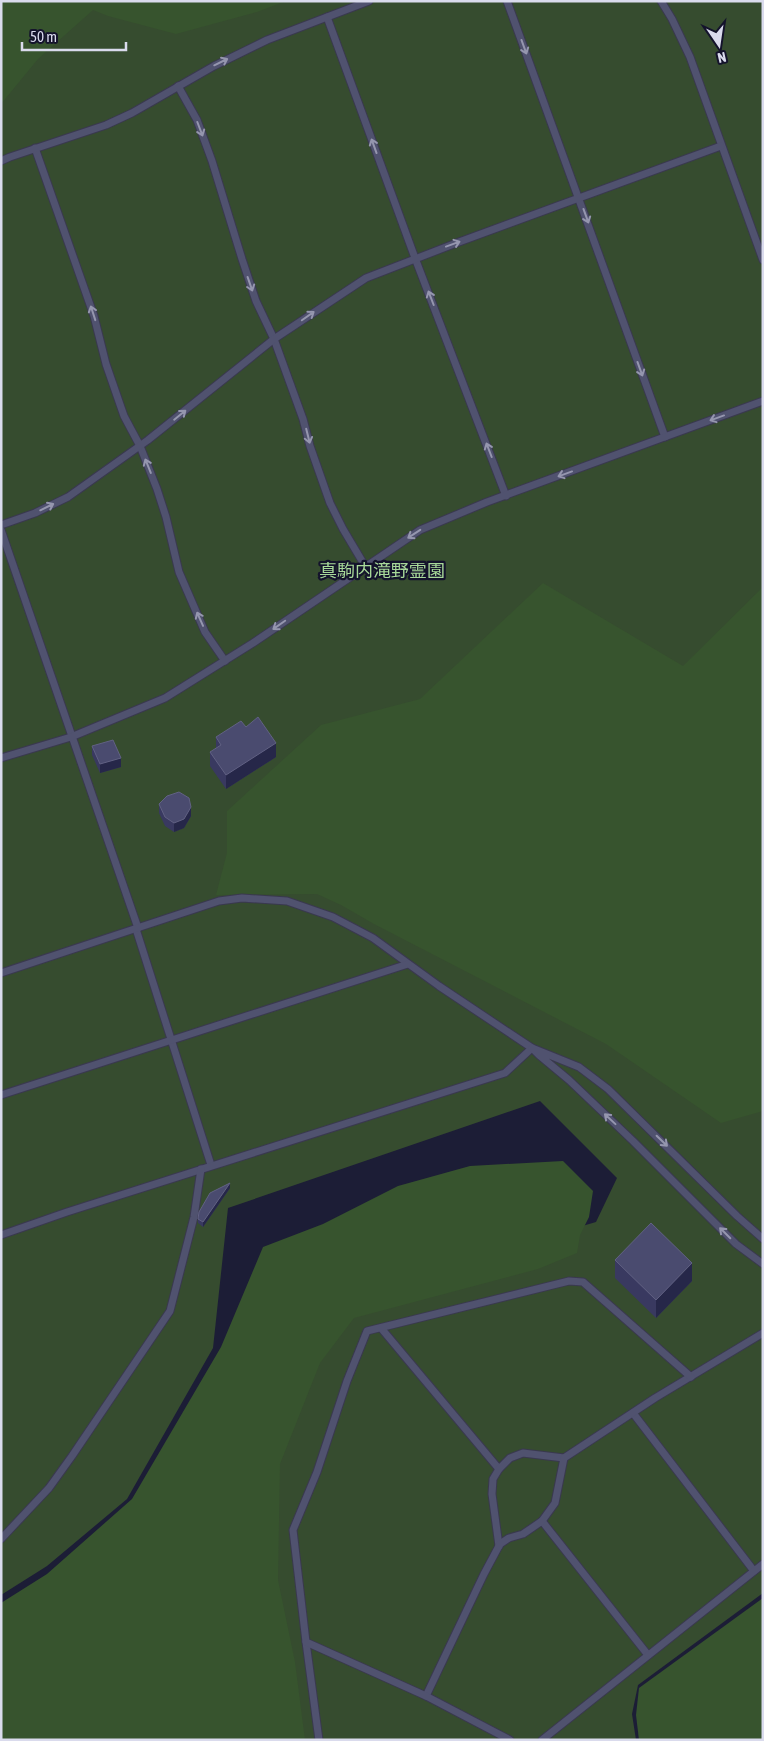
<svg xmlns="http://www.w3.org/2000/svg" width="764" height="1741" font-family="'Asap Condensed','Noto Sans JP',sans-serif">
<style>
.green{fill:#364c2f}
.forest{fill:#37542e}
.lines{fill:none;stroke-linecap:round;stroke-linejoin:round}
.service-casing{stroke:#3a394f;stroke-width:9}
.service{stroke:#50526f;stroke-width:7}
.wall{fill:#393960}
.shaded-wall{fill:#262749}
.building{fill:#4a4b6f;stroke:#616183}
.oneway{stroke:#9596ae}
.labels{text-anchor:middle;stroke-width:4.5;stroke-linejoin:round;paint-order:stroke}
.park-label{font-size:18px;fill:#a8d999;stroke:#14132c}
</style>
<rect width="100%" height="100%" fill="#1c1d36"/>
<path class="green" d="M24,1H763V1593L638,1685L632,1714L636,1740H264L267,1456L341,1307L514,1246L596,1222L617,1178L540,1101L228,1208L213,1348L127,1499L47,1566L1,1595V40Z"/>
<g class="forest">
<path d="M1,1H286L257,12L176,34L108,16L93,10L38,59L1,104Z"/>
<path d="M543,583L683,666L763,587V1111L721,1123L606,1044L374,924L341,905L317,894L216,895L227,853V811L321,725L420,699Z"/>
<path d="M563,1161L593,1191L589,1217L580,1235L577,1253L538,1269L354,1318L320,1363L280,1464L278,1580L295,1662L305,1740H1V1603L47,1574L132,1499L221,1347L263,1247L323,1224L398,1186L470,1166Z"/>
<path d="M763,1598V1740H639L636,1715L639,1688Z"/>
</g>
<g class="lines">
<defs>
<g id="service">
<path d="M507,1L665,437"/>
<path d="M661,1L672,19L690,57L763,260"/>
<path d="M327,17L415,258L506,496"/>
<path d="M178,86L197,120L212,161L242,259L256,301L274,339L303,419L310,446L330,503L343,529L365,566"/>
<path d="M35,148L94,316L106,364L124,416L140,446L157,489L166,517L179,572L205,632L225,661"/>
<path d="M1,161L10,157L106,125L132,113L214,66L267,40L369,1"/>
<path d="M1,525L35,513L68,497L148,440L274,339L366,278L459,242L721,146"/>
<path d="M1,530L138,928"/>
<path d="M1,758L71,737L165,698L253,643L420,530L487,502L763,401"/>
<path d="M136,929L211,1165"/>
<path d="M1,973L219,901L242,898L287,901L333,917L373,938L439,986L532,1048L505,1073L67,1212L1,1235"/>
<path d="M1,1095L408,964"/>
<path d="M763,1239L737,1216L608,1089L579,1067L532,1048L539,1055L569,1080L633,1141L736,1244L763,1264"/>
<path d="M381,1328L499,1469"/>
<path d="M633,1413L754,1571"/>
<path d="M542,1521L648,1655"/>
<path d="M1,1539L49,1488L72,1456L170,1311L194,1217L201,1169"/>
<path d="M499,1546L492,1494L493,1479L499,1469L510,1458L523,1453L564,1458"/>
<path d="M306,1642L319,1740"/>
<path d="M426,1696L484,1574L500,1544L509,1538L523,1534L542,1521L555,1503L564,1458L655,1398L763,1333"/>
<path d="M510,1740L426,1696L306,1642L293,1530L317,1472L347,1381L367,1331L569,1281L583,1282L691,1377"/>
<path d="M542,1740L763,1564"/>
</g>
</defs>
<use href="#service" class="service-casing"/>
<use href="#service" class="service"/>
</g>
<g class="wall">
<path d="M246,727L276,757L226,789L210,766V752L216,748V737Z"/>
<path d="M92,746L121,767L100,773L92,755Z"/>
<path d="M159,804L191,816L184,828L174,832L165,826L159,813Z"/>
<path d="M230,1188L203,1227L198,1223V1219Z"/>
<path d="M615,1260L692,1281L656,1318L615,1278Z"/>
</g>
<g class="shaded-wall">
<path d="M276,743V757L226,789V775Z"/>
<path d="M121,758V767L100,773V764Z"/>
<path d="M191,807V816L184,828L174,832V823Z"/>
<path d="M230,1183V1188L203,1227V1222Z"/>
<path d="M692,1263V1281L656,1318V1300Z"/>
</g>
<g class="building">
<path d="M258,717L276,743L226,775L210,752L221,745L216,737L241,721L246,727Z"/>
<path d="M113,740L121,758L100,764L92,746Z"/>
<path d="M179,792L189,798L191,807L184,819L174,823L165,817L159,804L167,796Z"/>
<path d="M230,1183L203,1222L198,1219L199,1212L210,1193Z"/>
<path d="M651,1223L692,1263L656,1300L615,1260Z"/>
</g>
<defs><path id="oneway-shaft" d="M-6 0H5M1.5-3L5.5 0L1.5 3" fill="none" stroke-width="1.6" stroke-linecap="round" stroke-linejoin="round" transform="scale(1.25)"/></defs>
<g class="oneway">
<use href="#oneway-shaft" transform="translate(524 47) rotate(70)"/>
<use href="#oneway-shaft" transform="translate(221 62) rotate(-26)"/>
<use href="#oneway-shaft" transform="translate(200 129) rotate(69)"/>
<use href="#oneway-shaft" transform="translate(374 146) rotate(-110)"/>
<use href="#oneway-shaft" transform="translate(586 216) rotate(70)"/>
<use href="#oneway-shaft" transform="translate(453 244) rotate(-20)"/>
<use href="#oneway-shaft" transform="translate(250 284) rotate(71)"/>
<use href="#oneway-shaft" transform="translate(431 298) rotate(-111)"/>
<use href="#oneway-shaft" transform="translate(93 313) rotate(-108)"/>
<use href="#oneway-shaft" transform="translate(308 316) rotate(-35)"/>
<use href="#oneway-shaft" transform="translate(640 369) rotate(70)"/>
<use href="#oneway-shaft" transform="translate(180 415) rotate(-39)"/>
<use href="#oneway-shaft" transform="translate(717 418) rotate(160)"/>
<use href="#oneway-shaft" transform="translate(308 436) rotate(76)"/>
<use href="#oneway-shaft" transform="translate(489 450) rotate(-111)"/>
<use href="#oneway-shaft" transform="translate(148 466) rotate(-112)"/>
<use href="#oneway-shaft" transform="translate(565 474) rotate(160)"/>
<use href="#oneway-shaft" transform="translate(47 507) rotate(-26)"/>
<use href="#oneway-shaft" transform="translate(414 534) rotate(147)"/>
<use href="#oneway-shaft" transform="translate(200 619) rotate(-114)"/>
<use href="#oneway-shaft" transform="translate(279 625) rotate(145)"/>
<use href="#oneway-shaft" transform="translate(610 1119) rotate(-137)"/>
<use href="#oneway-shaft" transform="translate(662 1141) rotate(44)"/>
<use href="#oneway-shaft" transform="translate(725 1233) rotate(-135)"/>
</g>
<g class="labels">
<g class="park-label">
<text x="382" y="577">真駒内滝野霊園</text>
</g>
</g>
<rect width="764" height="1741" fill="none" stroke="#dadbed" stroke-width="5"/>
<g transform="translate(719 45) rotate(167)" stroke="#14132c" stroke-width="4" paint-order="stroke">
<path d="M0-4L9 19L0 12L-9 19Z" fill="#dadbed"/>
<text y="-8" font-size="14" font-weight="bold" text-anchor="middle" fill="#dadbed">N</text>
</g>
<path d="M22 42v8h104v-8" fill="none" stroke="#dadbed" stroke-width="2.5"/>
<text x="30" y="42" font-size="15" fill="#dadbed" stroke="#14132c" stroke-width="4" paint-order="stroke">50 m</text>
</svg>
